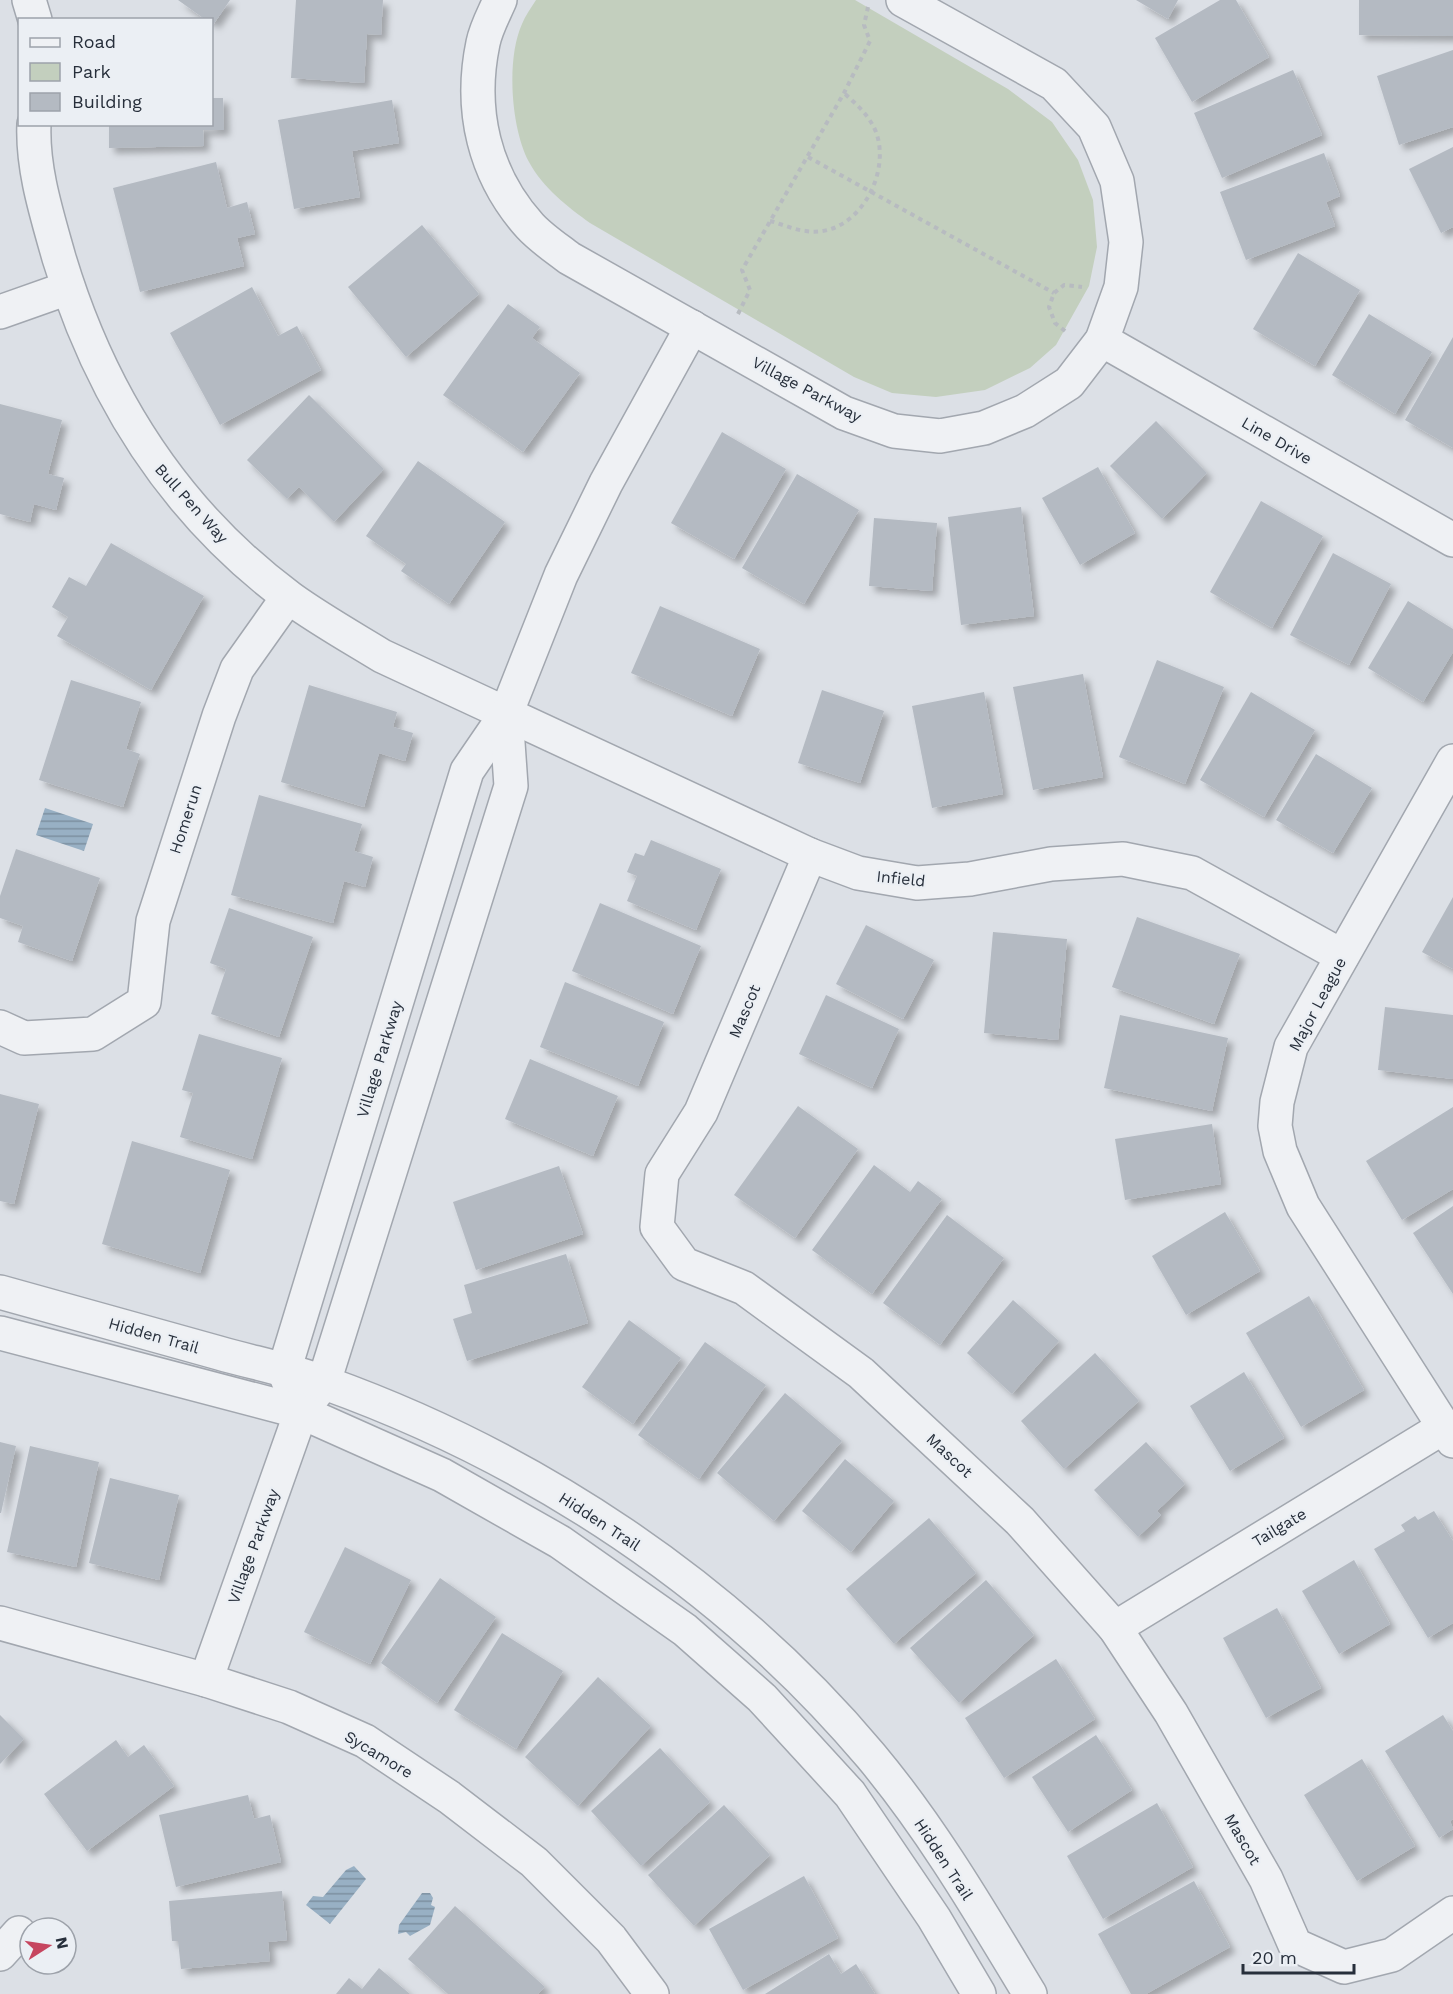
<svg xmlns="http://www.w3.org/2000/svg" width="1453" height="1994" font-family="'Work Sans',sans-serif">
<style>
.green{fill:#c3cfbe}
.water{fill:url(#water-rules)}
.building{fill:#b4bac2;filter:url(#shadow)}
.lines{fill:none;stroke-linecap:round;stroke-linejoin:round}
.minor-casing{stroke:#a2a7af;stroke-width:36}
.tertiary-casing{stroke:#a2a7af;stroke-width:36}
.path{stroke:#b7bbc0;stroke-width:4;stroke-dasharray:4.5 4.5;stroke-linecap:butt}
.minor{stroke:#eff1f4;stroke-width:33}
.tertiary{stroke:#eff1f4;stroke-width:33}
.labels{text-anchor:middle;stroke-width:4.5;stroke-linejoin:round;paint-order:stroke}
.street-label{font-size:16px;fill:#272f3b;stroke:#ebeff4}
</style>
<defs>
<pattern id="water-rules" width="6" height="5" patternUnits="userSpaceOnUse" patternTransform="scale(1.5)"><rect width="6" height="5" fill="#98b0c4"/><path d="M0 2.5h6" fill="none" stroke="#7c90a0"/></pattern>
<filter id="shadow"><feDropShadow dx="5.5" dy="5.5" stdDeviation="3" flood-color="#0004"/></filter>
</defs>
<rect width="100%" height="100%" fill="#dce0e6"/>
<path class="green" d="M536,0H855L1008,89L1052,122L1078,160L1093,200L1097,247L1089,286L1056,345L1030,368L985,390L936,397L892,393L854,377L590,223C568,207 543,188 529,162C511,129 506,59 522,24C525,16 531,8 536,0Z"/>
<g class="water">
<path d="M45,808L93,824L84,851L36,835Z"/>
<path d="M354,1866L366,1879L330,1924L306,1905L313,1896L323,1897L346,1870Z"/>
<path d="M422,1893H430L433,1898L431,1905L435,1907L430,1925L410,1936L406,1932L398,1934L399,1925Z"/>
</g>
<g class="building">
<path d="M178,0H230L213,25L212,20H206Z"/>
<path d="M296,0H383L381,35L367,34L364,83L291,78Z"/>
<path d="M1136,0H1178L1168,19Z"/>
<path d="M1220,0H1236L1269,57L1192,102L1155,38Z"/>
<path d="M1359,0H1453V36L1359,35Z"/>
<path d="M1453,50V127L1399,145L1377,76Z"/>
<path d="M1293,70L1322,135L1222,178L1194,113Z"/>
<path d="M212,98H223L224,130H203L204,146L109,148V124H212Z"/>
<path d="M392,100L399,143L352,151L360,197L294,209L278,120Z"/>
<path d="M1453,147V227L1441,233L1409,169Z"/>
<path d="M1324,153L1340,196L1326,202L1335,226L1246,260L1220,192Z"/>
<path d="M216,162L227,208L247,202L255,234L237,238L244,266L140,292L113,188Z"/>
<path d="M422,225L479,294L406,357L348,287Z"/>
<path d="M1298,253L1360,290L1315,366L1253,329Z"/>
<path d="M252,287L278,336L297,326L321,370L220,425L170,333Z"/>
<path d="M508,304L540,327L532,338L580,373L523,452L443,395Z"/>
<path d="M1369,314L1432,352L1395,414L1332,375Z"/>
<path d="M1453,337V448L1405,420Z"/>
<path d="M309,395L384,469L334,522L299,487L287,499L247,460Z"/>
<path d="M0,404L62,420L48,474L64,478L56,510L34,504L30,522L0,514Z"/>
<path d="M1156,421L1207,473L1162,519L1110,466Z"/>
<path d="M722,432L786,469L734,559L671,523Z"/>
<path d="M418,461L505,522L449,604L401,571L406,564L366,536Z"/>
<path d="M1098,467L1135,533L1080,565L1042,498Z"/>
<path d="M797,474L859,510L804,604L742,568Z"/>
<path d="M1261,501L1323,536L1272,628L1210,592Z"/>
<path d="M1021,507L1034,616L961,625L948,517Z"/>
<path d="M874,518L937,523L932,591L869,586Z"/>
<path d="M111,543L204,596L151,690L57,636L68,617L52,607L69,577L86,586Z"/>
<path d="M1333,553L1391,584L1349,665L1290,635Z"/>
<path d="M1408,601L1453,629V652L1423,702L1368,668Z"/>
<path d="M660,606L760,649L732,716L631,673Z"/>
<path d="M1157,660L1224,687L1185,784L1119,757Z"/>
<path d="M1083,674L1103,777L1033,790L1013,687Z"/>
<path d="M71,680L141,702L126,749L140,754L123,807L39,780Z"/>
<path d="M309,685L397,712L393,727L413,733L405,761L379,753L364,807L281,782Z"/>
<path d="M822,690L884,711L860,783L798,763Z"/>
<path d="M984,692L1003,794L932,808L912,706Z"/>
<path d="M1251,692L1315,730L1264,817L1200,780Z"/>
<path d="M1316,754L1372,788L1333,853L1276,820Z"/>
<path d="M259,795L362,824L354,851L373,857L365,887L344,881L333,923L231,895Z"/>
<path d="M651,840L721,869L696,930L627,901L637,876L627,872L635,853L644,856Z"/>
<path d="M16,849L100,878L72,961L18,942L23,926L0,918V896Z"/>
<path d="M1453,897V969L1422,952Z"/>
<path d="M600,903L701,946L673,1014L572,971Z"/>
<path d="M229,908L313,937L279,1037L211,1014L226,969L210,963Z"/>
<path d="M1137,917L1240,954L1214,1024L1112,987Z"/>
<path d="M866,925L934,960L903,1019L836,984Z"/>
<path d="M993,932L1067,939L1058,1040L984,1033Z"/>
<path d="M565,982L664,1022L638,1086L540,1047Z"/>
<path d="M826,995L899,1029L872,1088L799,1054Z"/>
<path d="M1385,1007L1453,1015V1079L1378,1070Z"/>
<path d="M1120,1015L1228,1038L1212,1111L1104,1088Z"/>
<path d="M199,1034L282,1058L252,1159L180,1137L193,1093L182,1090Z"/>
<path d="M530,1059L618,1096L593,1156L505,1119Z"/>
<path d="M0,1094L39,1104L14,1204L0,1201Z"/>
<path d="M798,1106L858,1149L795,1238L734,1195Z"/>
<path d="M1453,1107V1189L1402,1220L1366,1161Z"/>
<path d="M1212,1124L1221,1184L1125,1200L1115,1139Z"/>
<path d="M132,1141L230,1170L200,1273L102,1244Z"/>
<path d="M874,1165L910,1192L918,1181L942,1199L872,1294L812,1250Z"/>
<path d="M559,1166L583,1234L476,1270L453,1202Z"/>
<path d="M1453,1206V1294L1413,1233Z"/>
<path d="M1225,1212L1260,1271L1186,1315L1152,1256Z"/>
<path d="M947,1215L1004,1258L940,1345L883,1303Z"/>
<path d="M566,1254L588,1323L467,1361L453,1319L472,1313L464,1285Z"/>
<path d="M1309,1296L1364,1390L1301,1427L1246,1333Z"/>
<path d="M1013,1300L1059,1341L1012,1394L967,1353Z"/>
<path d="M629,1320L681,1358L633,1424L582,1387Z"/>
<path d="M705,1342L766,1385L699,1479L638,1435Z"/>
<path d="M1095,1353L1139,1401L1064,1469L1021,1421Z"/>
<path d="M1244,1372L1284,1438L1230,1471L1190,1406Z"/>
<path d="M785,1393L842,1441L774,1521L717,1473Z"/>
<path d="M0,1442L16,1446L1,1513H0Z"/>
<path d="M1146,1442L1185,1484L1157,1511L1161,1515L1138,1537L1094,1490Z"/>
<path d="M30,1446L99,1462L76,1567L7,1552Z"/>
<path d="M845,1459L894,1501L851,1552L802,1511Z"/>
<path d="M110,1478L179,1495L159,1580L89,1563Z"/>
<path d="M1434,1511L1453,1541V1623L1428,1638L1374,1549L1405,1531L1401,1525L1415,1516L1418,1520Z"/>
<path d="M929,1518L976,1573L894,1644L846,1589Z"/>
<path d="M345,1547L411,1580L370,1664L304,1632Z"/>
<path d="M1354,1560L1390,1624L1339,1654L1302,1591Z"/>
<path d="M440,1578L496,1617L437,1703L381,1663Z"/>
<path d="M986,1580L1034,1635L959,1703L910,1648Z"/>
<path d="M1277,1608L1321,1688L1266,1718L1223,1638Z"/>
<path d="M502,1633L563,1671L516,1749L454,1710Z"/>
<path d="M1056,1659L1095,1719L1004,1778L965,1718Z"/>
<path d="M598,1677L651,1726L578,1806L525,1757Z"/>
<path d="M0,1715L24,1739L0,1764Z"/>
<path d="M1443,1715L1453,1731V1819L1450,1821L1453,1829L1439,1838L1385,1751Z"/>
<path d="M1096,1735L1132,1790L1068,1832L1032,1777Z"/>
<path d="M116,1740L128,1757L144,1745L174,1786L87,1851L44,1794Z"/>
<path d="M660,1748L710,1802L641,1866L591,1811Z"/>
<path d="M1362,1759L1415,1846L1357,1881L1304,1795Z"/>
<path d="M248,1795L254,1819L270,1815L281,1862L176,1887L159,1815Z"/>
<path d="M1157,1803L1193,1867L1103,1919L1067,1856Z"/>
<path d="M724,1805L770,1855L694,1926L648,1875Z"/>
<path d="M804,1876L838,1938L743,1990L709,1929Z"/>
<path d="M1194,1881L1230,1947L1146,1994H1131L1098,1934Z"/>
<path d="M282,1891L287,1940L268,1942L270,1961L181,1969L178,1941H172L169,1901Z"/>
<path d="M455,1906L545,1987L538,1994H448L408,1959Z"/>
<path d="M829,1954L841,1974L856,1964L875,1994H765Z"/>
<path d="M379,1968L410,1994H336L349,1978L362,1989Z"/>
</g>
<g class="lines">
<defs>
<g id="minor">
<path d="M29,0L35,20"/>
<path d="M500,0C494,14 486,28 483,43C469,110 484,175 530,226C541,238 556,248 569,258L844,413L894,431L940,436L984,428L1025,411L1069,383L1102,340L1121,287L1126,242L1117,181L1094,127L1054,84L903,0"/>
<path d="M34,124C32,169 47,215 59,258C100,394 174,512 290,598C319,619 351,637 382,656L810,855L858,873L917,883L970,879L1051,864L1123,859L1192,873L1342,956"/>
<path d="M0,312L68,288"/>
<path d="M1102,340L1453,540"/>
<path d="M1453,761L1291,1047L1277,1102L1275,1126L1280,1151L1303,1206L1453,1441"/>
<path d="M810,855L701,1112L662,1174L657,1227L684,1264L744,1288L861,1373L1020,1521L1115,1628L1171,1713L1266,1879L1295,1945L1344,1967L1392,1955L1453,1913"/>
<path d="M0,1027L24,1038L93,1034L144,1002L153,921L219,716L237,669L288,597"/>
<path d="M301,1412L284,1371L467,771L506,714L561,575L606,483L692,327"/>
<path d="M0,1623L206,1680L289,1707L365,1741L449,1797L534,1862L611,1939L652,1994"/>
<path d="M1115,1628L1444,1427"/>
<path d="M206,1680L301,1412L324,1382L511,786L506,714"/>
<path d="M0,1954L19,1933"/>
</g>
<g id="tertiary">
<path d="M0,1292C73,1312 146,1333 219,1353C254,1363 291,1370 325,1383C534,1458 728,1586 871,1756C932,1829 981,1913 1030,1994"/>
<path d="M0,1333L301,1412L442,1475L560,1542L685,1630L762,1698L850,1794L934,1918L979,1994"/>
</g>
</defs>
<use href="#minor" class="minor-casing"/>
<use href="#tertiary" class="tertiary-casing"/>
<g class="path">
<path d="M808,157L1054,293"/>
<path d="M770,221C782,224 794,230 806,231C856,239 892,175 876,132C869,115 857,105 844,93"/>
<path d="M738,314L750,290L742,270L844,93L870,41L864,25L868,7"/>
<path d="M1065,331L1055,323L1049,307L1054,293L1064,285L1082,287"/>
</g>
<use href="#minor" class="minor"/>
<use href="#tertiary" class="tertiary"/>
</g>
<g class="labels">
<g class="street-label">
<text transform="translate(807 389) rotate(28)" y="6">Village Parkway</text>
<text transform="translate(1277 440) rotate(30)" y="6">Line Drive</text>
<text transform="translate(192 503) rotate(48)" y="6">Bull Pen Way</text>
<text transform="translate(185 819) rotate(-72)" y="6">Homerun</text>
<text transform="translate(901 878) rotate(6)" y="6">Infield</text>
<text transform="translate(1317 1004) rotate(-62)" y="6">Major League</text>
<text transform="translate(744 1011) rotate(-67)" y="6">Mascot</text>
<text transform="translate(379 1059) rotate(-73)" y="6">Village Parkway</text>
<text transform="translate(154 1335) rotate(16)" y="6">Hidden Trail</text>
<text transform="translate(950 1455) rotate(43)" y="6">Mascot</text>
<text transform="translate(600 1521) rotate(33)" y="6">Hidden Trail</text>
<text transform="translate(1279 1527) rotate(-31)" y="6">Tailgate</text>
<text transform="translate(253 1546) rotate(-70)" y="6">Village Parkway</text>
<text transform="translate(379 1754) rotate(31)" y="6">Sycamore</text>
<text transform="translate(1243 1839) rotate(60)" y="6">Mascot</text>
<text transform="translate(944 1859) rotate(57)" y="6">Hidden Trail</text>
</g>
</g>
<rect x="18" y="18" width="195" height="108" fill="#ebeff4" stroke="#9da2aa" stroke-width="1.5"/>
<rect x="30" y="38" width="30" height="9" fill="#eff1f4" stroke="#9da2aa" stroke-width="1.5"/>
<text x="72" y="48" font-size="18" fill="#272f3b">Road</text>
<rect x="30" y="63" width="30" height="18" fill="#c3cfbe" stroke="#9da2aa" stroke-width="1.5"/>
<text x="72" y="78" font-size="18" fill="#272f3b">Park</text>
<rect x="30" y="93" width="30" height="18" fill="#b4bac2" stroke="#9da2aa" stroke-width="1.5"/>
<text x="72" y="108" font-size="18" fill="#272f3b">Building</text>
<g transform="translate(48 1946) rotate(78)"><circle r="28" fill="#ebeff4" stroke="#9da2aa" stroke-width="1.5"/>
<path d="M0-4.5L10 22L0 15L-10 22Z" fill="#c6455f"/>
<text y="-9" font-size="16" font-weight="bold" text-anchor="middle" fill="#272f3b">N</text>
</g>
<path d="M1243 1964v9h111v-9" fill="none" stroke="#272f3b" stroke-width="3"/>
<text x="1252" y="1964" font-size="18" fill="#272f3b" stroke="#ebeff4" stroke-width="4.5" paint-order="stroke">20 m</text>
</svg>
